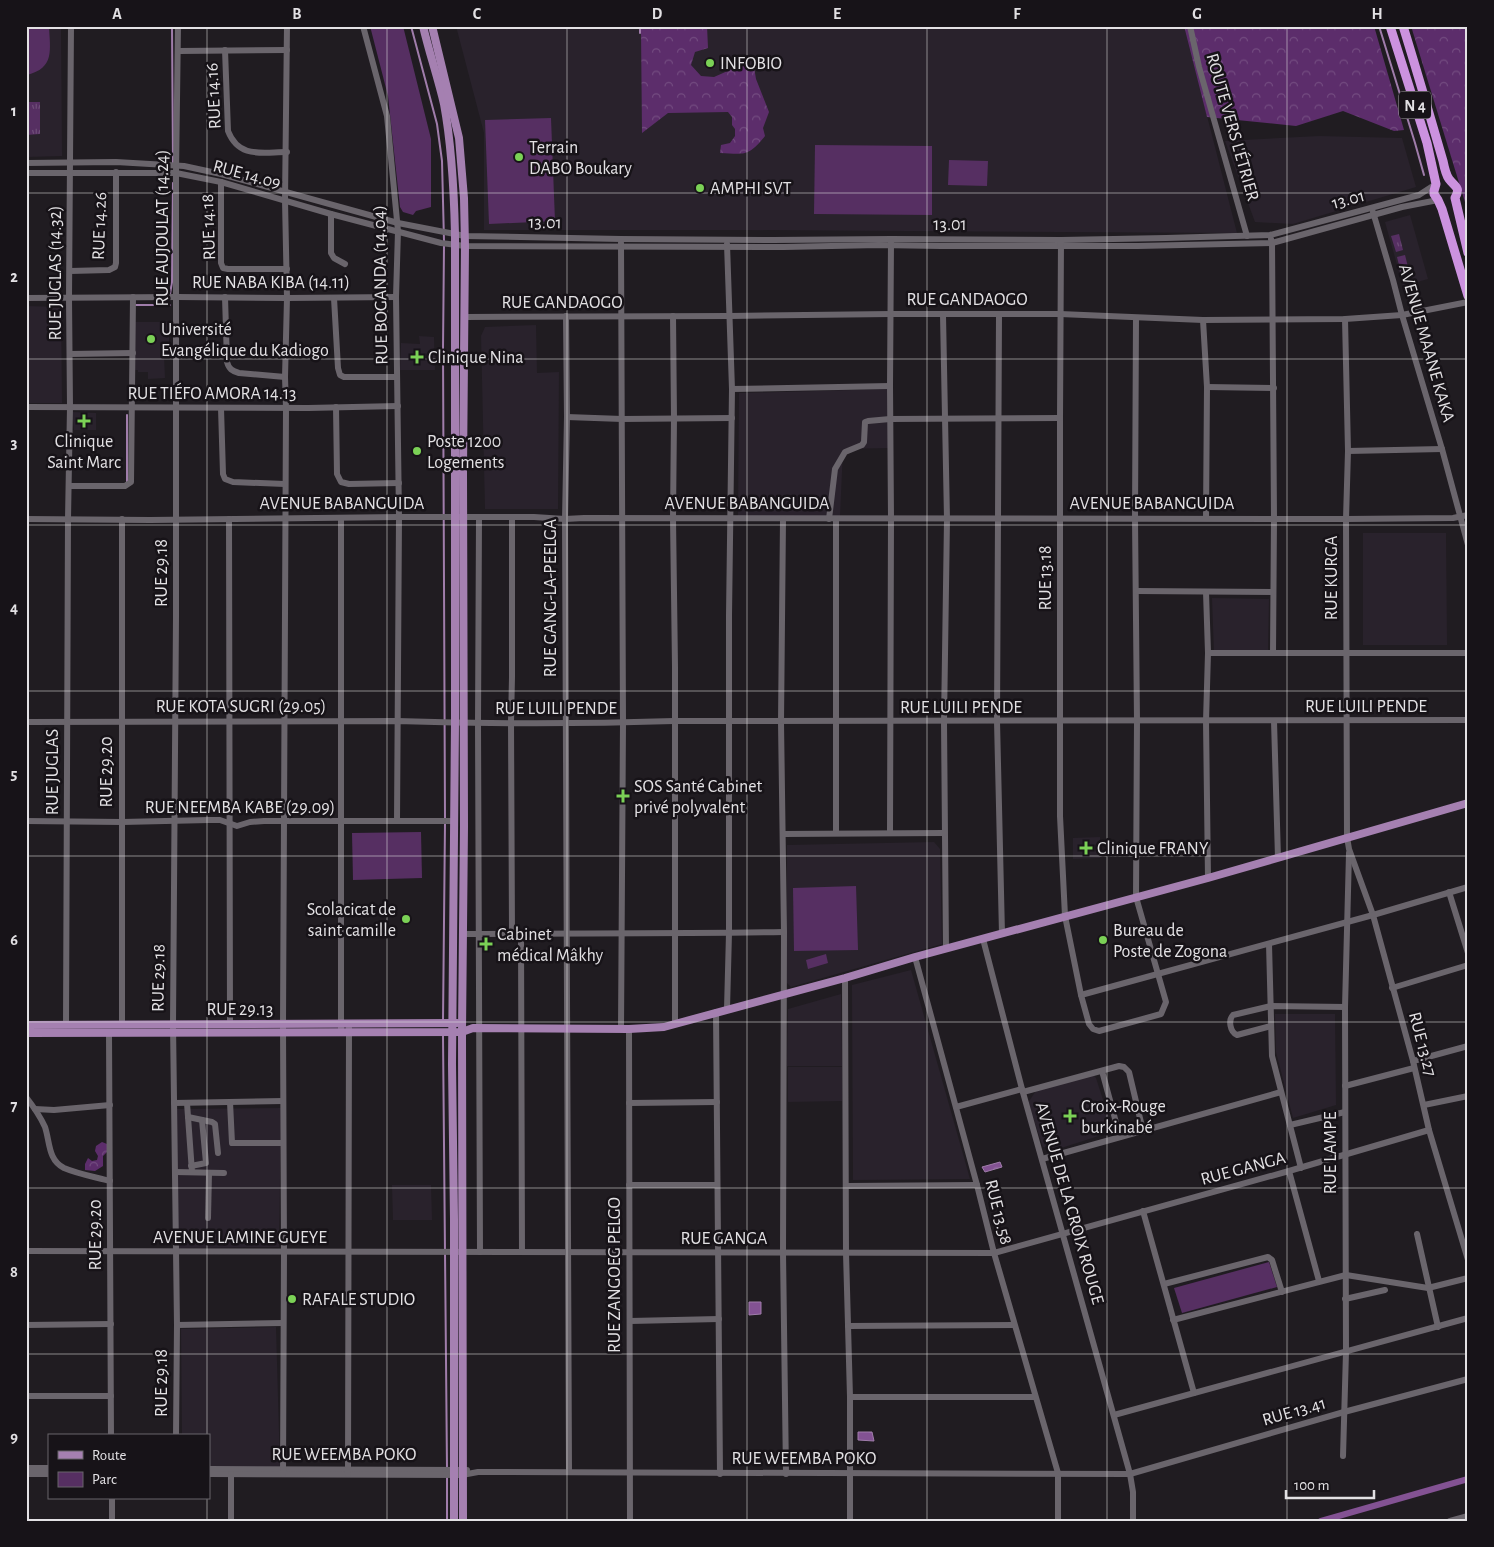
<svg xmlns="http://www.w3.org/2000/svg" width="1494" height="1547" font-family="'Alegreya Sans',sans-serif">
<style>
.built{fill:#29222c}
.grass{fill:url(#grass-tufts)}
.forest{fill:url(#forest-crowns)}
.park{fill:#562f62}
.water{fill:url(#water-ripples);stroke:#a07dab}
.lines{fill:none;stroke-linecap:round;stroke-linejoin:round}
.stream{stroke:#a07dab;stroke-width:2}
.canal{stroke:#835293;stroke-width:6}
.minor{stroke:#6a656c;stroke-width:6}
.major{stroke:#a580b1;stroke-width:8}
.highway{stroke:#cc92df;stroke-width:9}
.grid{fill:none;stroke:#e3e1e4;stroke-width:1;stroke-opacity:0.55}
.poi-dot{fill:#7bd156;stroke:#171318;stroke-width:2}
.labels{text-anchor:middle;stroke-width:5;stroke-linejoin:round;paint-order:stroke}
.shield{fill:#171318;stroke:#a6a3a7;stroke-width:1}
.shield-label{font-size:16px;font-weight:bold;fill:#e3e1e4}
.poi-label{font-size:18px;fill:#e3e1e4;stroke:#171318;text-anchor:start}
.street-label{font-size:18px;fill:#e3e1e4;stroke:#171318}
.neatline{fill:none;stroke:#e3e1e4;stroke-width:2}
.grid-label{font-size:16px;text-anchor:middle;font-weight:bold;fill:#e3e1e4}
</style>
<defs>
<pattern id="grass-tufts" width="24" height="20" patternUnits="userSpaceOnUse" patternTransform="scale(1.25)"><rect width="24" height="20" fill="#562f62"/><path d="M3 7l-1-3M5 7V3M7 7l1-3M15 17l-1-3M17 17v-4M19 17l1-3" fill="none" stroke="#6e4d78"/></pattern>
<pattern id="forest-crowns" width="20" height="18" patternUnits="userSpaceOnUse" patternTransform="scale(1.25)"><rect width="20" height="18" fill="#5c2d6b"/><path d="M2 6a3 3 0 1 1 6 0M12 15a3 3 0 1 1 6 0" fill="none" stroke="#734b80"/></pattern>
<pattern id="water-ripples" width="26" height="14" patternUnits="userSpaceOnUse" patternTransform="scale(1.25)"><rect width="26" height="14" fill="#835293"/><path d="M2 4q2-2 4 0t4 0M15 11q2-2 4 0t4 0" fill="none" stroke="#946ba2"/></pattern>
</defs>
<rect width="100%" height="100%" fill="#201c21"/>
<g class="built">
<path d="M26,26H61L62,156L26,157Z"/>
<path d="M456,26H1184L1237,233L742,230H484V133Z"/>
<path d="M1319,136L1402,138L1416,187L1293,224L1255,222L1225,141Z"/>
<path d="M1410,215L1428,279L1403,286L1385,222Z"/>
<path d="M26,306L61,307L62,403H26Z"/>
<path d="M134,322H169V356H164L165,378L148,379V372H138V370H134Z"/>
<path d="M536,325L537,373L559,372L558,509H485L481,336L485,327Z"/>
<path d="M419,336L434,337L435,370H400L401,343L420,344Z"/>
<path d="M887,389L889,448L843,449L840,517H738L739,393Z"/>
<path d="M72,412L96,413V430H74Z"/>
<path d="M1363,533H1446L1447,645H1363Z"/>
<path d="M1212,598L1269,599L1268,650L1214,653Z"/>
<path d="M1100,837V858L1073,859V838Z"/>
<path d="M934,842L940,849L942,944L791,987L787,983V845Z"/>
<path d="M911,970L970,1179L853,1180L852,985Z"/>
<path d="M841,994L842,1066H787L788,1009Z"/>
<path d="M1275,1014H1335L1336,1105L1293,1118L1276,1052Z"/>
<path d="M788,1067H842V1101L788,1102Z"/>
<path d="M1092,1074L1096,1078L1112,1128L1108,1133L1055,1150L1043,1147L1028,1103L1037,1089Z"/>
<path d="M281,1108L279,1247L178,1248L177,1109Z"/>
<path d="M392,1185H431L432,1220H393Z"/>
<path d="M276,1327L280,1468H209V1436H182L181,1329Z"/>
</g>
<g class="grass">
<path d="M26,102H40V134L26,135Z"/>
<path d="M1399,234L1403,250L1396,252L1391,236Z"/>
<path d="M1405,255L1409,271L1401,273L1397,257Z"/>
</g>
<g class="forest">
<path d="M642,26H707L708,48L695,52L691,65L701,76L714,77L739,66L754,67L756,79L769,112L763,128L765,136C748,157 745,154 720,153L721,145L730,143L735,136V129L732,125V117L728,112L668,113L642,133L641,29Z"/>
<path d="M1184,26H1374L1404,130L1394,131L1343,111L1296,126L1207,117Z"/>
<path d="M1411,26H1468V212Z"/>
<path d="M102,1142L107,1144L108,1151L103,1156V1166L95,1171L85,1170V1164L88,1158L92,1161L97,1160L98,1156L95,1151L96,1146Z"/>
</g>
<g class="park">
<path d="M26,26H49C50,50 55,68 27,75Z"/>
<path d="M370,26H403L431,139V207L416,211L413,215L403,212L400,207L388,96Z"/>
<path d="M551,118L555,221L489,224L485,120Z"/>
<path d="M815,145L932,146V215L814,214Z"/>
<path d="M949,160L988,161L987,186L948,185Z"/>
<path d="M421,832L422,878L353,880L352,833Z"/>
<path d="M856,886L858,950L794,951L793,888Z"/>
<path d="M826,954L828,963L808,969L806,960Z"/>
<path d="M1269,1262L1277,1287L1182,1313L1174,1288Z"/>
</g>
<g class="water">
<path d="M1000,1162L1002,1167L985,1172L982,1167Z"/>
<path d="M749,1302H761V1314L749,1315Z"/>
<path d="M858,1432H872L874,1441L858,1440Z"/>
</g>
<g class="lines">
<g class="stream">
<path d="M172,26L173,163"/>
<path d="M411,26L437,124L442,161L444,241"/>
<path d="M1379,26L1415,143L1424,175"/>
<path d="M640,33V26"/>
<path d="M444,246L443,349L445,818"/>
<path d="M170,294L172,282L173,183"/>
<path d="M135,305H170"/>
<path d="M127,415V482"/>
<path d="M443,1021L445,823"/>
<path d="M443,1036L447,1468"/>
<path d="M447,1476V1521"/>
</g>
<path class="canal" d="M1321,1521L1468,1479"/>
<g class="minor">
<path d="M363,26L387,116L398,231L396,297L399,517L397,821"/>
<path d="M1190,26L1199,67L1247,236"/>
<path d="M225,50L228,131C239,159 262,152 287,152"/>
<path d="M179,51L287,50"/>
<path d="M26,163L116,162L184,166L221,174L398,223L465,236L621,239L773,240L891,239L1061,240L1166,238L1270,235L1419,195L1436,184"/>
<path d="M26,173H176L221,182L331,214L441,243L465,246L784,247L879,245L941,246H1138L1272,243L1402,207L1438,200"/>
<path d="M221,182V263L223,268L228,269H287"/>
<path d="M1373,212L1393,280L1402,315L1442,449L1468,545"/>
<path d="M331,214V253L334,258L345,264"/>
<path d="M1271,239L1272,243L1274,518L1273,653"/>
<path d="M1061,240L1060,418V816L1065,916L1081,995L1089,1024L1093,1029L1099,1031L1161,1014L1166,1002L1136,897L1137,721L1135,519L1136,318"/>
<path d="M621,243L623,723L621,1029"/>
<path d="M70,271L109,270L115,267L116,263V172"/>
<path d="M225,297L227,362C229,369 232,371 239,373L285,377"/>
<path d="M26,298L177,297L287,298L396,297"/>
<path d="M334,298L338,368L340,375L344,377H396"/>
<path d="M943,315L947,519L944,722L946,949"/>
<path d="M999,315L997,721L1002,934"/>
<path d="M566,316L567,417L565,519L569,1472"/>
<path d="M673,316L674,418L673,518L675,667V1024"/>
<path d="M465,317L730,316L891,314H1060L1203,320L1345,319L1402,315L1468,302"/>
<path d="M1345,319L1348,451L1346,519L1347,837L1349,849L1373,915L1413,1061L1429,1130L1468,1260"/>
<path d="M1203,320L1207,387L1206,518"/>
<path d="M70,354L133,353"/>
<path d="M1207,387L1274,388"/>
<path d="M732,389L890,386"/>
<path d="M26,407L308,408L398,406"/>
<path d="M336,407L337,474L341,482L349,484L399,483"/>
<path d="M221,408L223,474L225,479L233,482L285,484"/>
<path d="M567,417L622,419L732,418"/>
<path d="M1348,451L1442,449"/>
<path d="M69,486H125L131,482L133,297"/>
<path d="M341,518V1032"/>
<path d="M479,518L478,723L480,1252"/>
<path d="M512,518V677L511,722L512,933"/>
<path d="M26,519L150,520L399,517H534L565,519L584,518L1346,519L1453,518L1468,515"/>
<path d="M229,519L230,1024"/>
<path d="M783,519L781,722L784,932L783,1253L786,1474"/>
<path d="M829,519L835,469L845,452L862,445L864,442L865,422L868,421L890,419L1060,418"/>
<path d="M836,519V833"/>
<path d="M1136,591L1273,592"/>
<path d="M1206,592L1208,653L1206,721L1208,878"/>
<path d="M1208,653H1468"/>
<path d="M1274,721L1278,858"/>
<path d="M26,722L397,721C489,724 582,724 674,721L1468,720"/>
<path d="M26,821L122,822L209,820H220L237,826L250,822L264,821H454"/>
<path d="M890,833L891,518L890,386L891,242"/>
<path d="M783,834L944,833"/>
<path d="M1449,892L1468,953"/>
<path d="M521,933L522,1252"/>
<path d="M463,934C570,933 677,934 784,932"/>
<path d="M983,939L1022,1089L1130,1474L1133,1492V1521"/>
<path d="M1269,944L1272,1056L1301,1168"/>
<path d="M915,957L977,1185L994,1253L1058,1473V1521"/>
<path d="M845,978L846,1253L850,1397V1521"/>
<path d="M1392,988L1468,965"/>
<path d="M1081,995L1373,915L1468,887"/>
<path d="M727,1009L729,933V616L732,389L727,244"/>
<path d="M716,1012L720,1474"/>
<path d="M66,1025L68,519L70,407L69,298L71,26"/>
<path d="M122,1025V519"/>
<path d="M1271,1026L1237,1035C1230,1032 1228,1020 1233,1015L1271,1006L1345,1007"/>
<path d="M629,1029L630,1521"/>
<path d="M109,1033L111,1436"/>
<path d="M1413,1061L1468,1046"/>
<path d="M1102,1071L1120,1137"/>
<path d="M1345,1086L1414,1068"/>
<path d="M1023,1092L1119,1066L1124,1067L1129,1072L1143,1131"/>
<path d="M26,1097C33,1106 40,1116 45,1127C50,1142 48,1160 64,1168C78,1174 95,1177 110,1181"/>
<path d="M230,1102L232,1143H283"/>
<path d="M174,1103L283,1101"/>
<path d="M187,1103L192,1172"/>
<path d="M629,1103L717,1102"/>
<path d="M1424,1105L1468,1096"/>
<path d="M956,1107L1022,1089"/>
<path d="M35,1109L54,1110L110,1105"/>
<path d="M188,1117L212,1122L215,1124L218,1153"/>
<path d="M1290,1125L1345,1112"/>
<path d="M1042,1159L1281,1092"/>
<path d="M191,1166L206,1163L202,1120"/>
<path d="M1289,1171L1319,1281"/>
<path d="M175,1172L224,1173"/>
<path d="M629,1185H717"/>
<path d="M847,1186L977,1185"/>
<path d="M1143,1211L1194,1393"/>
<path d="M208,1218L209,1173"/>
<path d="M1417,1234L1438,1327"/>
<path d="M26,1251L994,1253L1289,1171L1429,1130"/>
<path d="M1164,1284L1268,1257L1272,1260L1282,1292"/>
<path d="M1345,1299L1385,1290"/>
<path d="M1173,1320L1346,1275L1428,1288L1468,1278"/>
<path d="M630,1321L719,1319"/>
<path d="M26,1325L111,1324"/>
<path d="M177,1325L283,1323"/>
<path d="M848,1326L1014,1325"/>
<path d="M26,1396H111"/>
<path d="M850,1397H1035"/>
<path d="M1114,1415L1468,1318"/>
<path d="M176,1436L177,1325L173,1024L176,617V173L178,26"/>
<path d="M1343,1456L1346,1352L1345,1007L1349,853"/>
<path d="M26,1468H49"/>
<path d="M209,1469L467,1470"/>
<path d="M26,1474H49"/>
<path d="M209,1474L462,1475L478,1472L1130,1474L1344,1412L1468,1379"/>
<path d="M231,1474V1521"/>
<path d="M283,1474L284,1252L283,1025L286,408L285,377L287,298L285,200L287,26"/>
<path d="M348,1474L349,1028"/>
<path d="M112,1498V1521"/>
<path d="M1450,1521L1468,1516"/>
</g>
<g class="major">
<path d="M423,26C429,52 438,78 444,104C452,147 454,190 455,234V723L452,1064L454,1219V1521"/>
<path d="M432,26L459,138L464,198L465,246L463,471L464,826L462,1032L463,1521"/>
<path d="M26,1025L457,1023"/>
<path d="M26,1033L462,1032L473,1028L629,1029L664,1027L845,978L915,957L1208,878L1468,803"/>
</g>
<g class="highway">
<path d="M1390,26L1427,143L1436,184L1434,191V194L1438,200L1442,209L1468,296"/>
<path d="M1403,26C1417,71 1430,116 1443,161C1444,166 1446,175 1449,179C1455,187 1461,187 1455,198L1468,253"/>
</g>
</g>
<path class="grid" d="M207,26V1436M387,26V1521M567,26V1521M747,26V1521M927,26V1521M1107,26V1521M1287,26V1521M26,193H1468M26,359H1468M26,525H1468M26,691H1468M26,856H1468M26,1022H1468M26,1188H1468M26,1354H1468M207,1498V1521"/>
<g class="poi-dot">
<circle cx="710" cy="63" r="5"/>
<circle cx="519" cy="157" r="5"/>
<circle cx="700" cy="188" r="5"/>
<circle cx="151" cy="339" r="5"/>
<path d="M414.5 349.5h5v5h5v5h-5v5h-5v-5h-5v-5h5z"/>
<path d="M81.5 413.5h5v5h5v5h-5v5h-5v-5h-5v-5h5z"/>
<circle cx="417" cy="451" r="5"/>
<path d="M620.5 788.5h5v5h5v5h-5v5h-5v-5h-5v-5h5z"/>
<path d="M1083.5 840.5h5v5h5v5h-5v5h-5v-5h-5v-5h5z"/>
<circle cx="406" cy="919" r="5"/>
<circle cx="1103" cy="940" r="5"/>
<path d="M483.5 936.5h5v5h5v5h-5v5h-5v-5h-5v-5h5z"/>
<path d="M1067.5 1108.5h5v5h5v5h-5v5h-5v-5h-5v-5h5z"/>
<circle cx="292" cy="1299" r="5"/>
</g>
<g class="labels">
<rect class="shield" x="1399" y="91.5" width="32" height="27" rx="4"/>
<g class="shield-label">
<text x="1415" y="111">N 4</text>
</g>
<g class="poi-label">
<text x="720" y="69">INFOBIO</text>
<text x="529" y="153">Terrain<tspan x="529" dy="21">DABO Boukary</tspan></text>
<text x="710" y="194">AMPHI SVT</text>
<text x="161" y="335">Université<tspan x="161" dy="21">Evangélique du Kadiogo</tspan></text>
<text x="428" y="363">Clinique Nina</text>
<text x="84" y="447" text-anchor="middle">Clinique<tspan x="84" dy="21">Saint Marc</tspan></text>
<text x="427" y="447">Poste 1200<tspan x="427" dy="21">Logements</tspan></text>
<text x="634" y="792">SOS Santé Cabinet<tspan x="634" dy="21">privé polyvalent</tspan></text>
<text x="1097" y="854">Clinique FRANY</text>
<text x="396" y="915" text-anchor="end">Scolacicat de<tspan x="396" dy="21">saint camille</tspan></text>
<text x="1113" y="936">Bureau de<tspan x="1113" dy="21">Poste de Zogona</tspan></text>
<text x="497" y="940">Cabinet<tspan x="497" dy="21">médical Mâkhy</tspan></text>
<text x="1081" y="1112">Croix-Rouge<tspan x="1081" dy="21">burkinabé</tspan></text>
<text x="302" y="1305">RAFALE STUDIO</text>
</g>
<g class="street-label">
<text transform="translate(213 96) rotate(-93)" y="6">RUE 14.16</text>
<text transform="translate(1233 127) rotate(74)" y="6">ROUTE VERS L'ÉTRIER</text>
<text transform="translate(247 174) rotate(15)" y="6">RUE 14.09</text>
<text transform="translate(1348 199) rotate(-15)" y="6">13.01</text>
<text transform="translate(545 222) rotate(1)" y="6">13.01</text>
<text x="950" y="230">13.01</text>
<text transform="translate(99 226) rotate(-88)" y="6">RUE 14.26</text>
<text transform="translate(208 227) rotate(-92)" y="6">RUE 14.18</text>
<text transform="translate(162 228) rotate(-90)" y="6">RUE AUJOULAT (14.24)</text>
<text transform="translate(55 273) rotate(-90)" y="6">RUE JUGLAS (14.32)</text>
<text x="271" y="288">RUE NABA KIBA (14.11)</text>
<text transform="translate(380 285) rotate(-91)" y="6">RUE BOGANDA (14.04)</text>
<text x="967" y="305">RUE GANDAOGO</text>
<text x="562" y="308">RUE GANDAOGO</text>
<text transform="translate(1427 343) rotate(74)" y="6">AVENUE MAANE KAKA</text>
<text x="212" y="399">RUE TIÉFO AMORA 14.13</text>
<text x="342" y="509">AVENUE BABANGUIDA</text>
<text x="747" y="509">AVENUE BABANGUIDA</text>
<text x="1152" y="509">AVENUE BABANGUIDA</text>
<text transform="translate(161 573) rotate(-90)" y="6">RUE 29.18</text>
<text transform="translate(1045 578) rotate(-90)" y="6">RUE 13.18</text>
<text transform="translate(1331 578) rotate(-90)" y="6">RUE KURGA</text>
<text transform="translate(550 598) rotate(-90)" y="6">RUE GANG-LA-PEELGA</text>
<text x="241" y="712">RUE KOTA SUGRI (29.05)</text>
<text x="1366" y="712">RUE LUILI PENDE</text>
<text x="961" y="713">RUE LUILI PENDE</text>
<text x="556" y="714">RUE LUILI PENDE</text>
<text transform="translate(52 772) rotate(-90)" y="6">RUE JUGLAS</text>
<text transform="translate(106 772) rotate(-90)" y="6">RUE 29.20</text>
<text x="240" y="813">RUE NEEMBA KABE (29.09)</text>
<text transform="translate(158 978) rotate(-89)" y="6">RUE 29.18</text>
<text x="240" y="1015">RUE 29.13</text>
<text transform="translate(1423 1044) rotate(75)" y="6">RUE 13.27</text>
<text transform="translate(1330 1153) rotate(-90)" y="6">RUE LAMPE</text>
<text transform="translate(1243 1168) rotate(-15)" y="6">RUE GANGA</text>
<text transform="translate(1070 1203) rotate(74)" y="6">AVENUE DE LA CROIX ROUGE</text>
<text transform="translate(999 1212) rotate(76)" y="6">RUE 13.58</text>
<text transform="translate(95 1235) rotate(-90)" y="6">RUE 29.20</text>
<text x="240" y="1243">AVENUE LAMINE GUEYE</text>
<text x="724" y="1244">RUE GANGA</text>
<text transform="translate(614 1275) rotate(-90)" y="6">RUE ZANGOEG PELGO</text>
<text transform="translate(161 1383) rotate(-90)" y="6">RUE 29.18</text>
<text transform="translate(1294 1411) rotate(-16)" y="6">RUE 13.41</text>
<text x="344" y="1460">RUE WEEMBA POKO</text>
<text x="804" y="1464">RUE WEEMBA POKO</text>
</g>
</g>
<rect width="1494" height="1547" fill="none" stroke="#171318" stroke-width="55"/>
<rect x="48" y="1434" width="162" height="65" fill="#171318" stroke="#69656a"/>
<rect x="58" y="1451" width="25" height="8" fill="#a580b1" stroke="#69656a"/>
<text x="92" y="1460" font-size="15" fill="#e3e1e4">Route</text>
<rect x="58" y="1472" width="25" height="15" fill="#562f62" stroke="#69656a"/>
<text x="92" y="1484" font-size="15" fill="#e3e1e4">Parc</text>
<path d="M1286 1490v8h88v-8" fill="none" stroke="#e3e1e4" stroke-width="2.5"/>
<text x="1294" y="1490" font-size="15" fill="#e3e1e4" stroke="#171318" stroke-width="4" paint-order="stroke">100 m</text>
<rect x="28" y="28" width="1438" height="1492" class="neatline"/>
<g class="grid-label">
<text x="117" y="19">A</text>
<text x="297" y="19">B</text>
<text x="477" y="19">C</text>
<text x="657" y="19">D</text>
<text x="837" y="19">E</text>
<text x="1017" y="19">F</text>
<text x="1197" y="19">G</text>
<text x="1377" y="19">H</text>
<text x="14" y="116">1</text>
<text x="14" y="282">2</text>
<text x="14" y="448">3</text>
<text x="14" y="613">4</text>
<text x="14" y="779">5</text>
<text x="14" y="945">6</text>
<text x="14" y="1111">7</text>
<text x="14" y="1277">8</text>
<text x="14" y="1442">9</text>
</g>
</svg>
